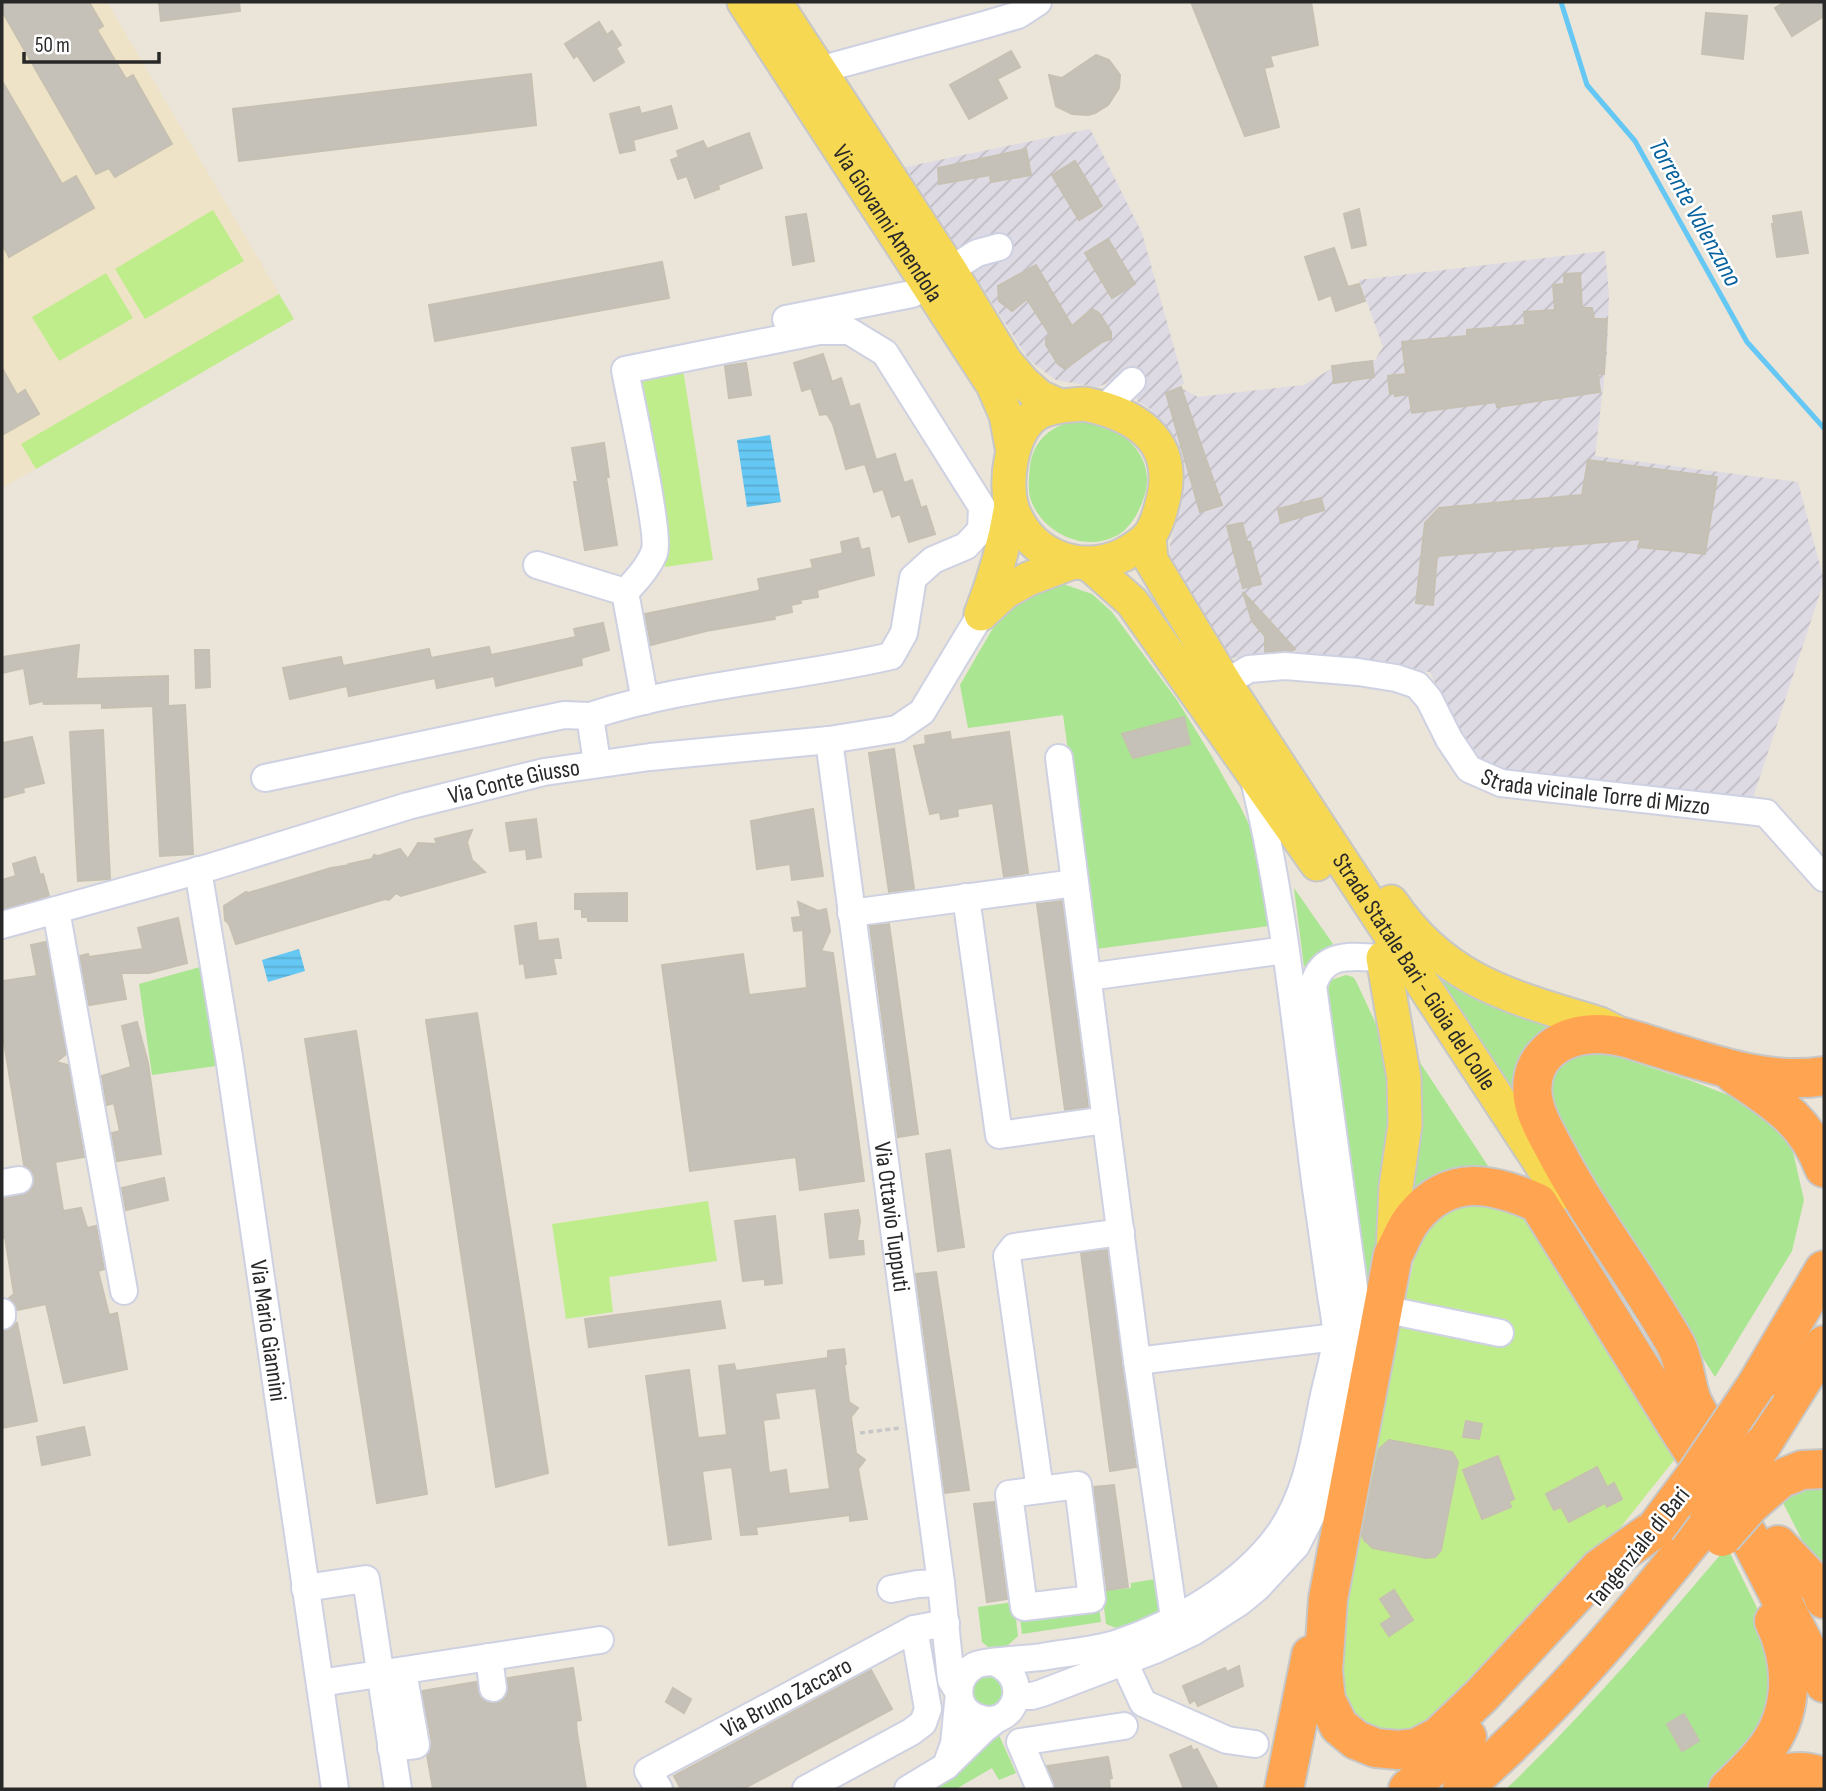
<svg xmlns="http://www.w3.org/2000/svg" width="1826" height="1791" font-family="'Sofia Sans Condensed',sans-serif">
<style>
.industrial{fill:url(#industrial-furrows)}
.education{fill:#eee3c6}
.grass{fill:#aae592}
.pitch{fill:#c0ed8c}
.water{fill:url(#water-rules)}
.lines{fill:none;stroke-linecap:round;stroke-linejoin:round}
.stream{stroke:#65c7f3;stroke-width:5}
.building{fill:#c6c1b8;stroke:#c6c0b2;stroke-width:2;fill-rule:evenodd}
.minor-casing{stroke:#ced1e2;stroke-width:30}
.major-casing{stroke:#c7c7c7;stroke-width:37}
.highway-casing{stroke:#c7c7c7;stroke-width:42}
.path{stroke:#c7c7c7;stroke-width:3.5;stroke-dasharray:5 3.5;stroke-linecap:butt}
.minor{stroke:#fff;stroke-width:26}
.major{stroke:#f6d852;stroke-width:33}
.highway{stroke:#ffa450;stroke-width:38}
.highway-bridge-casing{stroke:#c7c7c7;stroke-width:42;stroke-linecap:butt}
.highway-bridge{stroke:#ffa450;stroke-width:38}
.labels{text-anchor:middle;stroke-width:5;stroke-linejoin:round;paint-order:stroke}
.street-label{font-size:24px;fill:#282828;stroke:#fff}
.water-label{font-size:26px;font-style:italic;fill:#07629d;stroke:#fff}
</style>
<defs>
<pattern id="industrial-furrows" width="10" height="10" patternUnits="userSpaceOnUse" patternTransform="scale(1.75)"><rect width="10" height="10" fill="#dddae3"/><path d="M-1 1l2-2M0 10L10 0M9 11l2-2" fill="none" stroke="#bebbc3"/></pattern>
<pattern id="water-rules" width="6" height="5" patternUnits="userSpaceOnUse" patternTransform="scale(1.75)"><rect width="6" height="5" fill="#65c7f3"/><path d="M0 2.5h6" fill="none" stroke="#58abd0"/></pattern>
</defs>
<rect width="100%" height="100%" fill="#ebe4d8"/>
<path class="industrial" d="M1090,129L1142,233L1184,383L1179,387L1198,397L1304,385L1341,363L1375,360L1383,347L1359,280L1605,251L1609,295L1607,353L1595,456L1798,482L1824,581L1753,798L1487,770L1471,764L1430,672L1307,660L1285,655L1230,658L1170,565V545L1183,495V466L1166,428L1149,408L1137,401V385L1131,374L1097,387L1056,380L1029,360L905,167Z"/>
<path class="education" d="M2,2H107L294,319L2,488Z"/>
<g class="grass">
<path d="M1074,420C1115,420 1159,453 1144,497C1140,510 1132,525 1121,533C1090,554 1046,536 1032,503C1027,492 1029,479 1030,466C1034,439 1050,428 1074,420Z"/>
<path d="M1063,584L1092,594L1112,612L1177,700L1211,755L1240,806L1256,839L1269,926L1096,949L1063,715L968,728L960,685L997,621L1029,589Z"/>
<path d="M1294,888L1333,944L1313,956L1304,967Z"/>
<path d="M1425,957L1566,1023L1526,1115Z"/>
<path d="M200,967L216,1066L152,1075L139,984Z"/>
<path d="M1346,975L1353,977L1356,981L1382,1037L1390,1097L1388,1140L1366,1327L1357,1201L1328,989L1331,980Z"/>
<path d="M1600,1051L1692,1081L1756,1106L1791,1143L1804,1200L1792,1251L1715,1377L1570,1151L1556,1116L1550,1090L1556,1056Z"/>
<path d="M1419,1061L1488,1166L1471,1167L1408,1198L1417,1062Z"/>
<path d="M1824,1478V1583L1779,1495Z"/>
<path d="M1727,1547L1768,1630L1779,1689L1741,1764L1705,1789H1506C1586,1713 1656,1630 1727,1547Z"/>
<path d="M1155,1579L1160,1613L1116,1628L1106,1624L1102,1591L1131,1588V1583Z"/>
<path d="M1014,1602L1018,1636L1007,1646L988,1647L982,1642L978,1607Z"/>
<path d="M1099,1607L1101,1622L1022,1634L1020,1618Z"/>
<circle cx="988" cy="1692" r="15"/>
<path d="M998,1733L1016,1773L999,1780L992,1768L956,1789H935L954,1777Z"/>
</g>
<g class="pitch">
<path d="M213,210L244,261L145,319L115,269Z"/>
<path d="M106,273L133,318L59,361L32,317Z"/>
<path d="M279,294L294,319L36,469L21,444Z"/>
<path d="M683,369L713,560L665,567L635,376Z"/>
<path d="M1474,1200L1519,1210L1534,1226L1678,1455L1594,1561L1433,1731L1361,1732L1331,1682L1374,1442L1419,1238C1436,1216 1447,1209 1474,1200Z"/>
<path d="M708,1201L717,1261L609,1277L613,1312L566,1319L552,1224Z"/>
</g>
<g class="water">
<path d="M770,435L781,502L747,507L737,440Z"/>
<path d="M299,949L305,971L268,982L262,960Z"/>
</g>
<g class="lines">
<path class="stream" d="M1561,2L1587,85L1635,141L1747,342L1824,428"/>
</g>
<g class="building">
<path d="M2,2H89L103,26L97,30L126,79L133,75L172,144L115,177L109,168L96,174L2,11Z"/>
<path d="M159,2H239L240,11L161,21Z"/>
<path d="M1191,2H1311L1318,45L1270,56L1273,66L1264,68L1279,127L1245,136Z"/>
<path d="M1785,2H1824V16L1792,36L1775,8Z"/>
<path d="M1706,13L1747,16L1743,59L1702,54Z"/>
<path d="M599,22L607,35L612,31L621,45L616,48L624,62L594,81L577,55L574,58L565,44Z"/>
<path d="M1011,51L1020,67L997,79L1007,98L969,119L950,85Z"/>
<path d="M1096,55L1109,60L1120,75L1119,88L1108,105L1095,113L1088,115L1072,114L1056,106L1049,75L1062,78Z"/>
<path d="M531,74L536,125L239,161L233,109Z"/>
<path d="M2,81L62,184L76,176L94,208L9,257L2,244Z"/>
<path d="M671,106L677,128L633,140L635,150L620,153L610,114L639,107L641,114Z"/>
<path d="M749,133L762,168L718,185L719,189L695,198L687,176L678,179L671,160L679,157L677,151L703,141L707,149Z"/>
<path d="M1026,149L1031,175L991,182L990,175L939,184L938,168Z"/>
<path d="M1075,161L1102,206L1079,220L1052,175Z"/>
<path d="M1359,209L1366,245L1352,248L1344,214Z"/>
<path d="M1801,212L1808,253L1777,257L1772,224H1774L1773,216Z"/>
<path d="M806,214L814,261L793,265L786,217Z"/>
<path d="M1108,239L1135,284L1112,298L1085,253Z"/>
<path d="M1334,248L1348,287L1359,284L1365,301L1336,311L1331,295L1319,300L1305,257Z"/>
<path d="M662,262L669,298L435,341L429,305Z"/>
<path d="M1036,265L1072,326L1092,309L1099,313L1111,332V339L1102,342L1065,369L1058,364L1046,345V339L1050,335L1027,299L1012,311L999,301L998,286Z"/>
<path d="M1580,273L1582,308H1592L1594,319H1607L1604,374H1598L1600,392L1497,407L1496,402L1412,413L1409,394L1395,396V393L1390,394L1388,376L1406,374L1402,342L1467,336V330L1525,325L1524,312L1555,310L1553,285L1564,284V274Z"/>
<path d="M823,354L832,382L841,378L850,407L859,404L876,460L895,454L904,483L912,480L921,508L926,506L935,534L909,542L900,514L892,517L883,489L874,492L865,464L872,462L846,469L833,424L827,414L820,415L811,388L802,391L794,363Z"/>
<path d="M1372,361L1374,377L1334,383L1332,366Z"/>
<path d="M746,363L751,395L729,398L725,366Z"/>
<path d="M2,368L17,395L25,390L39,414L2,435Z"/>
<path d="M1181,387L1222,505L1200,512L1166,393Z"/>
<path d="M604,443L609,477H606L617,545L585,550L574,482H578L572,448Z"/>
<path d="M1588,460L1717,477L1705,554L1638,547L1641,539L1437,556L1433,605L1416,603L1425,523L1439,508L1582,495Z"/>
<path d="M1321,498L1324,510L1281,523L1278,509Z"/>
<path d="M1242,523L1247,542H1250L1261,584L1243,588L1227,526Z"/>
<path d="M858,538L861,550L869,548L874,575L817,590L818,597L800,600L801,603L791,605L792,612L774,616L775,619L706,631L651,645L645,614L758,591L760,589L758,579L813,568L811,560L840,554L843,553L841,542Z"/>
<path d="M1243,592L1295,649L1292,651L1265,652V636L1252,621Z"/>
<path d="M603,623L609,650L581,658L582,665L496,686L494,676L437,688L435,678L349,696L347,686L290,699L283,668L341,657L343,666L429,649L431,658L489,647L491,655L576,637L574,629Z"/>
<path d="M79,645L76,679L168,676V706L185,705L193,854L160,856L153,706L102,708V703L44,704L43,701L30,704L24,668L2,673V657Z"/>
<path d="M195,650H209L210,687L196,688Z"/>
<path d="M1184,717L1190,744L1133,758L1122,734Z"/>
<path d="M103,730L110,879L78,881L70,732Z"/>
<path d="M950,732L951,740L1009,732L1028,873L1004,877L993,803L957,809L958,816L941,819L940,812L930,814L914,746L926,744L925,736Z"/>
<path d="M32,737L44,783L23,788L24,792L2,798V743Z"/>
<path d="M894,749L914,889L889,892L869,753Z"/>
<path d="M813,809L823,876L792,880L790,864L757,869L751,821Z"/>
<path d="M536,819L541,857L527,859L526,849L510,851L506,823Z"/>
<path d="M472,830L467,842L472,860L485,872L401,896L396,893L389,900L385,899L236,944L229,924L225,920L224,906L246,892L248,893L331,868L350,865L349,864L372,859L374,855L378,856L400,849L408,859L418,843L437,844L435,839Z"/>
<path d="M35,857L40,875L43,874L49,896L2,909V880L16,876L13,864Z"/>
<path d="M627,893V921H588V917H582V909H575V894Z"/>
<path d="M1062,901L1088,1107L1065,1110L1037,904Z"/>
<path d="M798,902L818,911L826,909L830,931L821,951L833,953L864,1181L800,1190L796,1157L690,1171L662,965L743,954L749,995L807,988L803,930L794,931L792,918L801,917Z"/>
<path d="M178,918L187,963L149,973H121L126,999L89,1005L80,956L88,954L89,957L143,949L138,928Z"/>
<path d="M536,923L538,941L558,939L561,958H553L556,974L526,978L524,963L520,964L515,926Z"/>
<path d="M889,924L918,1134L898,1137L870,926Z"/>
<path d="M46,942L66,1054L56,1062L68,1065L84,1157L55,1162L63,1211L81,1208L87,1228L96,1226L104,1269L98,1271L109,1315L117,1313L127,1369L64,1383L46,1304L17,1310L15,1304L9,1298L14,1294L5,1237L2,1238V1198L29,1192L33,1186L35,1178L31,1170L24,1165L2,1030V981L37,976L31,945Z"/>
<path d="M477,1013L548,1473L496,1487L426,1020Z"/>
<path d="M137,1022L148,1063L161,1154L117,1161L112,1133L120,1131L114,1103L107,1105L102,1076L131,1067L122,1026Z"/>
<path d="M356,1031L427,1494L377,1503L305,1039Z"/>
<path d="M950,1150L964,1247L938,1251L926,1154Z"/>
<path d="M164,1178L168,1200L126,1210L122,1188Z"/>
<path d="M858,1210L860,1221L857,1241H863L864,1254L830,1258L825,1214Z"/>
<path d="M775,1216L782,1283L765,1285V1279L743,1281L735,1221Z"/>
<path d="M1107,1250L1136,1467L1110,1471L1081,1253Z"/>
<path d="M936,1272L969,1490L945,1493L916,1274Z"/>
<path d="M720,1301L725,1328L589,1347L585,1319Z"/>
<path d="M17,1323L37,1421L2,1428V1332L9,1330Z"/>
<path d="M844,1349L846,1364H844L849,1402L858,1408L851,1417L856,1453L865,1460L858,1469L867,1519L850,1521V1515L756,1527L757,1534L741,1535L732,1467L702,1471L711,1539L669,1545L646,1376L689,1370L698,1438L727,1435L719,1366L734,1364L736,1371L828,1358V1351ZM816,1388L830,1489L789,1494L786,1470L769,1473L763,1420L779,1418L775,1393Z"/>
<path d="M1466,1421L1482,1424L1479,1439L1463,1437Z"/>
<path d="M84,1427L90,1455L42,1465L37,1437Z"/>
<path d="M1389,1440L1452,1452L1458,1462L1441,1550L1435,1557L1426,1558L1373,1548L1364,1540L1362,1535L1379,1449Z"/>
<path d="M1498,1456L1514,1499L1509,1501L1511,1507L1482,1519L1463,1470Z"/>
<path d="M1597,1467L1607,1487L1614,1483L1622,1499L1607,1507L1605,1503L1569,1522L1561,1507L1554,1510L1546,1494Z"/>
<path d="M1114,1485L1128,1587L1107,1590L1094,1487Z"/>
<path d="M994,1502L1007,1599L987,1602L974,1504Z"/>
<path d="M1394,1590L1413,1620L1389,1636L1381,1624L1392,1617L1380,1599Z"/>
<path d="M1239,1666L1243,1686L1198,1706L1195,1700L1190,1703L1183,1686L1225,1668L1227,1672Z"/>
<path d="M573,1668L581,1720L576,1721L577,1733L586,1789H433L427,1755L432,1742L422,1691L476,1682L481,1698L488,1703H496L502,1701L507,1695L508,1678Z"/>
<path d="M871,1670L892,1709L743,1789H681L674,1776Z"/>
<path d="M673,1688L691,1699L684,1713L666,1702Z"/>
<path d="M1684,1714L1699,1741L1682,1751L1667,1724Z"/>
<path d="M1191,1746L1193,1751L1197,1749L1218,1789H1184L1170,1755Z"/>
<path d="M1108,1757L1112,1778L1109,1779L1110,1789H1055L1047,1766Z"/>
</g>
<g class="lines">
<defs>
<g id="minor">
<path d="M819,70L984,25L1018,15L1038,2"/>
<path d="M786,319L912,294L977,253L999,247"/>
<path d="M1104,408L1132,381"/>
<path d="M537,565L625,592"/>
<path id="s1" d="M1225,683L1249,669L1285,666L1358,672L1396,678L1417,685L1429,699L1449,739L1469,769L1501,783L1766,813L1824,878"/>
<path id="s2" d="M829,740L941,1583L951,1680L959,1693L954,1744L946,1766"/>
<path d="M1059,758L1137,1361L1174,1618"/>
<path d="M597,763L590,716C687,684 792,679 891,656L904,633L913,578L933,560L966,546L981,530L982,507L885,353L849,331H819L625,370C630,397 661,537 654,553C648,568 636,581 625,592L645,701"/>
<path d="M265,778L564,715L590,716"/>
<path id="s3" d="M198,870L229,1057L335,1789"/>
<path d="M966,897L999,1135L1106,1120"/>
<path d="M56,910L124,1291"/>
<path d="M851,913L1075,883"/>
<path id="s4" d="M2,925L211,867L408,806L544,772L650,757L829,740L897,729L922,712L981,614"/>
<path d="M1088,977L1285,950"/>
<path d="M2,1183L19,1180"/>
<path d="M1383,1309L1500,1333"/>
<path d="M2,1312V1316"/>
<path d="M1137,1361L1336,1337"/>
<path d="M1078,1485L1092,1599L1024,1607L1009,1494Z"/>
<path d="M1040,1490L1007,1256L1014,1247L1121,1232"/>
<path d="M305,1588L366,1579L398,1789"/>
<path d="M891,1589L918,1584L941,1583"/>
<path d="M1118,1649L1143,1703L1227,1740L1255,1744"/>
<path d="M489,1657L493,1688"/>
<path d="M996,1663C1035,1681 1012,1733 976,1717C954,1708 954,1678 974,1666C982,1661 1028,1659 1042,1657C1067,1652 1094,1651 1118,1643C1176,1624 1243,1584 1279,1534C1308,1493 1314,1443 1324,1395C1328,1377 1334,1358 1336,1339C1337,1323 1332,1304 1330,1288C1325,1253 1320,1217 1315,1181C1298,1049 1286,913 1255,784"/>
<path d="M333,1681L600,1640"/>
<path d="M1017,1696H1032L1042,1693L1157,1649L1193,1632L1240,1602L1257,1588L1296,1546L1326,1487L1360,1331L1313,986C1323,950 1353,957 1383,958"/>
<path d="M391,1748L416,1745L403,1671"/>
<path id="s5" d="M659,1789L648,1771L914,1629L946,1623"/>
<path d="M806,1789L911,1732L923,1723L928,1709L914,1629"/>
<path d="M908,1789L946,1766L984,1729L997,1719"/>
<path d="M1040,1789L1020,1742L1124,1726"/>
</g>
<g id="major">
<path id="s6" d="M744,2L993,385L1006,415L1013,452"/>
<path d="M775,2L950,270L1005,361L1023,382L1040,397L1060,406"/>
<path d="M1085,404C1134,414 1176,439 1164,496C1161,509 1157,526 1149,536C1142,544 1132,550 1123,555C1079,575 1031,556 1013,511C1003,484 1011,428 1038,413C1052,406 1069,405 1085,404Z"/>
<path id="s7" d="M1149,536L1151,560L1225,683L1560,1193"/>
<path d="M1089,564L1132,602L1317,864"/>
<path d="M982,613L1005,592L1028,579L1073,562"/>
<path d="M981,614C995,578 1005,544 1011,505"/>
<path d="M1391,902C1446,983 1513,997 1600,1024L1618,1033"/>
<path d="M1383,958L1404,1078L1405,1125L1396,1187L1393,1254"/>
</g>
<g id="highway">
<path d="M1734,1074C1775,1102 1806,1120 1824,1168"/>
<path d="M1757,1384L1824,1270"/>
<path d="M1720,1446C1711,1432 1699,1417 1692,1401C1685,1383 1685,1362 1676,1345C1639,1279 1591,1219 1556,1152C1547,1135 1536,1117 1533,1098C1527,1057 1560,1034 1598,1034C1619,1034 1639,1042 1659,1048C1712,1064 1768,1085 1824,1076"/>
<path d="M1761,1446L1824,1345"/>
<path d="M1780,1479L1802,1470L1824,1469"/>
<path d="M1656,1528L1600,1568L1482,1695L1439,1736L1416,1748L1398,1750L1376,1748L1356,1740L1339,1726L1326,1700L1323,1671L1328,1599L1393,1255C1400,1243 1405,1227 1414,1217C1450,1173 1493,1183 1538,1203L1680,1431L1749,1537L1824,1683"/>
<path d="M1778,1545L1820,1589L1824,1599"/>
<path d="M1284,1789L1311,1655"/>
<path d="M1408,1789L1467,1737"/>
<path d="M1462,1789C1555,1709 1632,1615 1709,1519"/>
<path d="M1728,1789C1740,1778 1752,1766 1762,1754C1794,1716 1795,1665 1774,1621"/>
<path d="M1738,1789C1764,1779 1797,1763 1824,1778"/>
</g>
</defs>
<use href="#minor" class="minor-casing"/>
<use href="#major" class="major-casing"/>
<use href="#highway" class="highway-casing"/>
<path class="path" d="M860,1433L900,1428"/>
<use href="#minor" class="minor"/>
<use href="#major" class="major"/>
<use href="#highway" class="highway"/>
<defs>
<g id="highway-bridge">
<path d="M1709,1519L1761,1446"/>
<path d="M1656,1528L1695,1476L1757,1384"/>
<path d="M1722,1537L1751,1504L1780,1479"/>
</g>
</defs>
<use href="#highway-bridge" class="highway-bridge-casing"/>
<use href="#highway-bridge" class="highway-bridge"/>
</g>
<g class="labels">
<g class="street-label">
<text dy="8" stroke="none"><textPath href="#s6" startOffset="264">Via Giovanni Amendola</textPath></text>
<text dy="8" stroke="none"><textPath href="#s4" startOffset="532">Via Conte Giusso</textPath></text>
<text dy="8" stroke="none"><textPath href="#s1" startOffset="427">Strada vicinale Torre di Mizzo</textPath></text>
<text dy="8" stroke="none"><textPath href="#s7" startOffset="513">Strada Statale Bari - Gioia del Colle</textPath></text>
<text dy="8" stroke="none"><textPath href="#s2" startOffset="481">Via Ottavio Tupputi</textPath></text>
<text dy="8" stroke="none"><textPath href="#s3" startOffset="466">Via Mario Giannini</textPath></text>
<text transform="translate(1638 1547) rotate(-51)" y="8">Tangenziale di Bari</text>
<text dy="8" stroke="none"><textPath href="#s5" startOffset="178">Via Bruno Zaccaro</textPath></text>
</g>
<g class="water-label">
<text transform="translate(1696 212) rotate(61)" y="9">Torrente Valenzano</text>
</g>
</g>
<rect width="1826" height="1791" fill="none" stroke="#282828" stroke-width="7"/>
<path d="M24 52v10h135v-10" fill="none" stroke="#282828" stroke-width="3.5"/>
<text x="35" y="52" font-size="21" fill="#282828" stroke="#ffffff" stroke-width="5" paint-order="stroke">50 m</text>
</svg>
